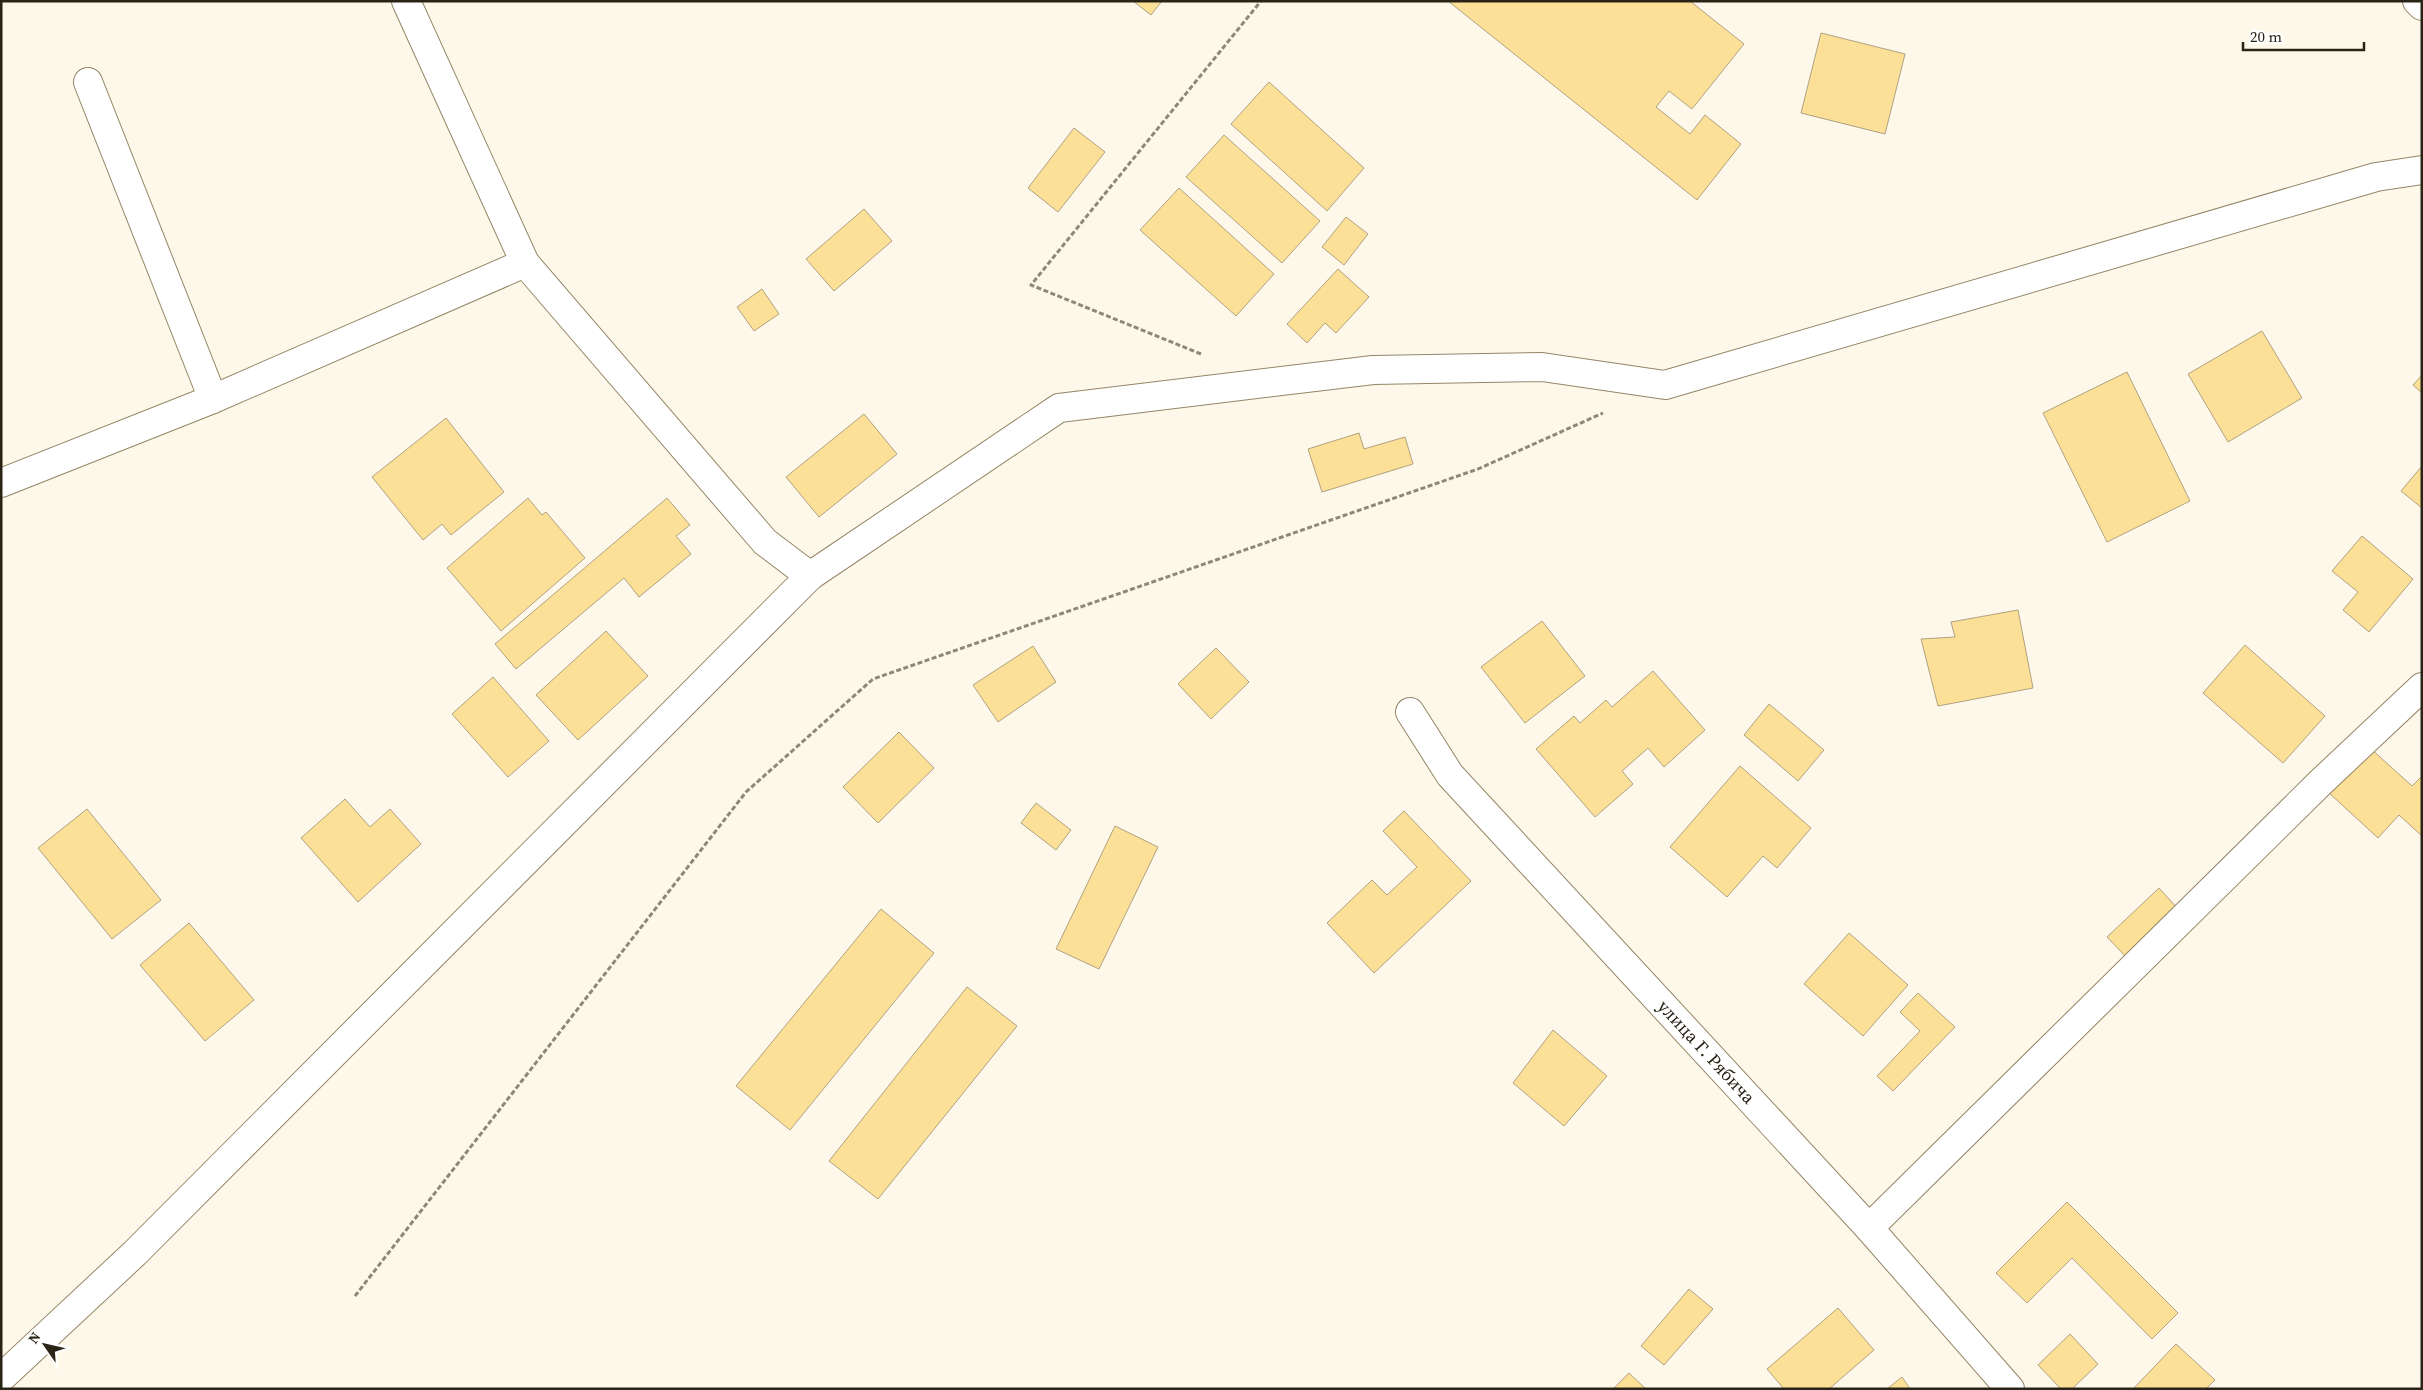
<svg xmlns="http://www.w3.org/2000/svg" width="2423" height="1390" font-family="'Source Serif 4',serif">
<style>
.building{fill:#fde097;stroke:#b0a281}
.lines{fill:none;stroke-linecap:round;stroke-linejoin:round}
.minor-casing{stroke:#948666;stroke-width:30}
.path{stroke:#8e887b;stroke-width:3;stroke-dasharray:5 2.5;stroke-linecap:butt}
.minor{stroke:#fff;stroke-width:28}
.labels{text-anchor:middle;stroke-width:4.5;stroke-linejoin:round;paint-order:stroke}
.street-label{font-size:18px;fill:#2a2417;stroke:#fff}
</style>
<rect width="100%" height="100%" fill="#fef8ea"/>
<g class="building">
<path d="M1133,1H1162L1151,15Z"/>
<path d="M1448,1H1690L1744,44L1692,109L1669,91L1656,107L1690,134L1705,115L1741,144L1697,200Z"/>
<path d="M1821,33L1905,54L1885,134L1801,113Z"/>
<path d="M1269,82L1364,168L1327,211L1231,124Z"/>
<path d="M1074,128L1105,152L1058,212L1028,188Z"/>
<path d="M1224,135L1320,221L1282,263L1186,177Z"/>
<path d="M1179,188L1274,274L1236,316L1140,230Z"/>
<path d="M864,209L892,241L834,291L806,259Z"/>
<path d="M1346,217L1368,234L1344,265L1322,247Z"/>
<path d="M1338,269L1369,297L1336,333L1325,323L1307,343L1287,324Z"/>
<path d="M762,289L779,314L754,331L737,307Z"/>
<path d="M2262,331L2302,398L2228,442L2188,374Z"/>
<path d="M2127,372L2190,501L2107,542L2043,413Z"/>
<path d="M2422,375V393L2413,385Z"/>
<path d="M864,414L897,454L819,517L786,477Z"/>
<path d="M446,418L504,492L451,535L442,524L423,540L372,477Z"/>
<path d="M1359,433L1364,449L1405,437L1413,464L1322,492L1308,449Z"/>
<path d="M2422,466V508L2401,491Z"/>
<path d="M528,498L542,515L546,512L585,558L501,631L447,568Z"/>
<path d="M667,498L690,525L676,536L691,554L639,597L624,578L516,669L495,644Z"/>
<path d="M2362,536L2413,579L2369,632L2343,610L2358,592L2332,571Z"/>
<path d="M2018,610L2033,688L1938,706L1921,639L1955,637L1951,622Z"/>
<path d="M1542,621L1585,676L1525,723L1481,667Z"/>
<path d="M606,631L648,676L578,740L536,695Z"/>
<path d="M2245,645L2325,716L2283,763L2203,693Z"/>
<path d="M1033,646L1056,682L998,722L973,685Z"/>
<path d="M1216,648L1249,682L1211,719L1178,684Z"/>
<path d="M1653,671L1705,730L1664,767L1648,748L1622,771L1633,784L1595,817L1536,749L1574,716L1580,723L1606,700L1612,707Z"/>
<path d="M493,677L549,741L508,777L452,714Z"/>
<path d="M1769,704L1824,750L1798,781L1744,735Z"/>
<path d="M899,732L934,768L878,823L843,787Z"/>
<path d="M2369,747L2412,786L2422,776V836L2399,815L2378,838L2328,792Z"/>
<path d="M1740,766L1811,828L1777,868L1763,856L1727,897L1670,847Z"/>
<path d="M345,799L370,827L390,809L421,844L358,902L301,838Z"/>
<path d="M1036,803L1071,830L1056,850L1021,823Z"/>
<path d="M87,809L161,900L112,939L38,848Z"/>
<path d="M1404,811L1471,881L1374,973L1327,923L1372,880L1387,895L1417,867L1383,831Z"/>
<path d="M1115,826L1158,847L1099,969L1056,949Z"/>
<path d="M2159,888L2179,910L2127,958L2107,937Z"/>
<path d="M881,909L934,953L790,1130L736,1086Z"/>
<path d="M189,923L254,1000L205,1041L140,965Z"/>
<path d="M1849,933L1908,985L1863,1036L1804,984Z"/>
<path d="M967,987L1017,1026L878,1199L829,1161Z"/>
<path d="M1918,993L1955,1027L1893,1091L1877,1076L1920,1031L1900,1012Z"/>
<path d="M1553,1030L1607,1076L1564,1126L1513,1083Z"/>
<path d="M2067,1202L2178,1313L2152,1339L2072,1258L2027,1303L1996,1273Z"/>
<path d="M1689,1289L1713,1309L1664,1365L1641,1346Z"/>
<path d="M1838,1308L1874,1350L1829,1389H1784L1767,1369Z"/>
<path d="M2070,1334L2098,1364L2072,1389H2061L2038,1365Z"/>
<path d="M2176,1344L2215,1380L2206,1389H2133Z"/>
<path d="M1629,1373L1646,1389H1613Z"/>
<path d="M1902,1377L1910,1389H1887Z"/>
</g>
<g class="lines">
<defs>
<g id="minor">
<path d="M406,1L525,263"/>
<path d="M2417,1L2422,6"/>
<path d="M88,82L213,399"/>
<path d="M1,483L213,399L525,263L765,542L810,576"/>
<path id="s1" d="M1410,712L1450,775L1869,1228L2010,1389"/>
<path d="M1869,1228L2322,781L2422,687"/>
<path d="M1,1378L135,1253L810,576L1059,408L1373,370L1542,367L1665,385L2376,177L2422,170"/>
</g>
</defs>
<use href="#minor" class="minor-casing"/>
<g class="path">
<path d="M1201,354L1031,285L1261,1"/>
<path d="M355,1296L746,792L873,679L1478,469L1603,413"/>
</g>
<use href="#minor" class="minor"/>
</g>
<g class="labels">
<g class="street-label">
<text dy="6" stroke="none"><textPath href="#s1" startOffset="452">улица Г. Рябича</textPath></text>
</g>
</g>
<rect width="2423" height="1390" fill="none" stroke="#2a2417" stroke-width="5"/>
<g transform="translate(45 1345) rotate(304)" stroke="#ffffff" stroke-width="4" paint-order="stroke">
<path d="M0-4L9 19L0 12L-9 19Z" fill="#2a2417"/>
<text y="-8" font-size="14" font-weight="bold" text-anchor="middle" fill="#2a2417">N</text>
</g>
<path d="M2243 42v8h121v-8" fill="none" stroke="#2a2417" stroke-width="2.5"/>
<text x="2250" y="42" font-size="15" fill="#2a2417" stroke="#ffffff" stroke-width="4" paint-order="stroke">20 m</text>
</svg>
